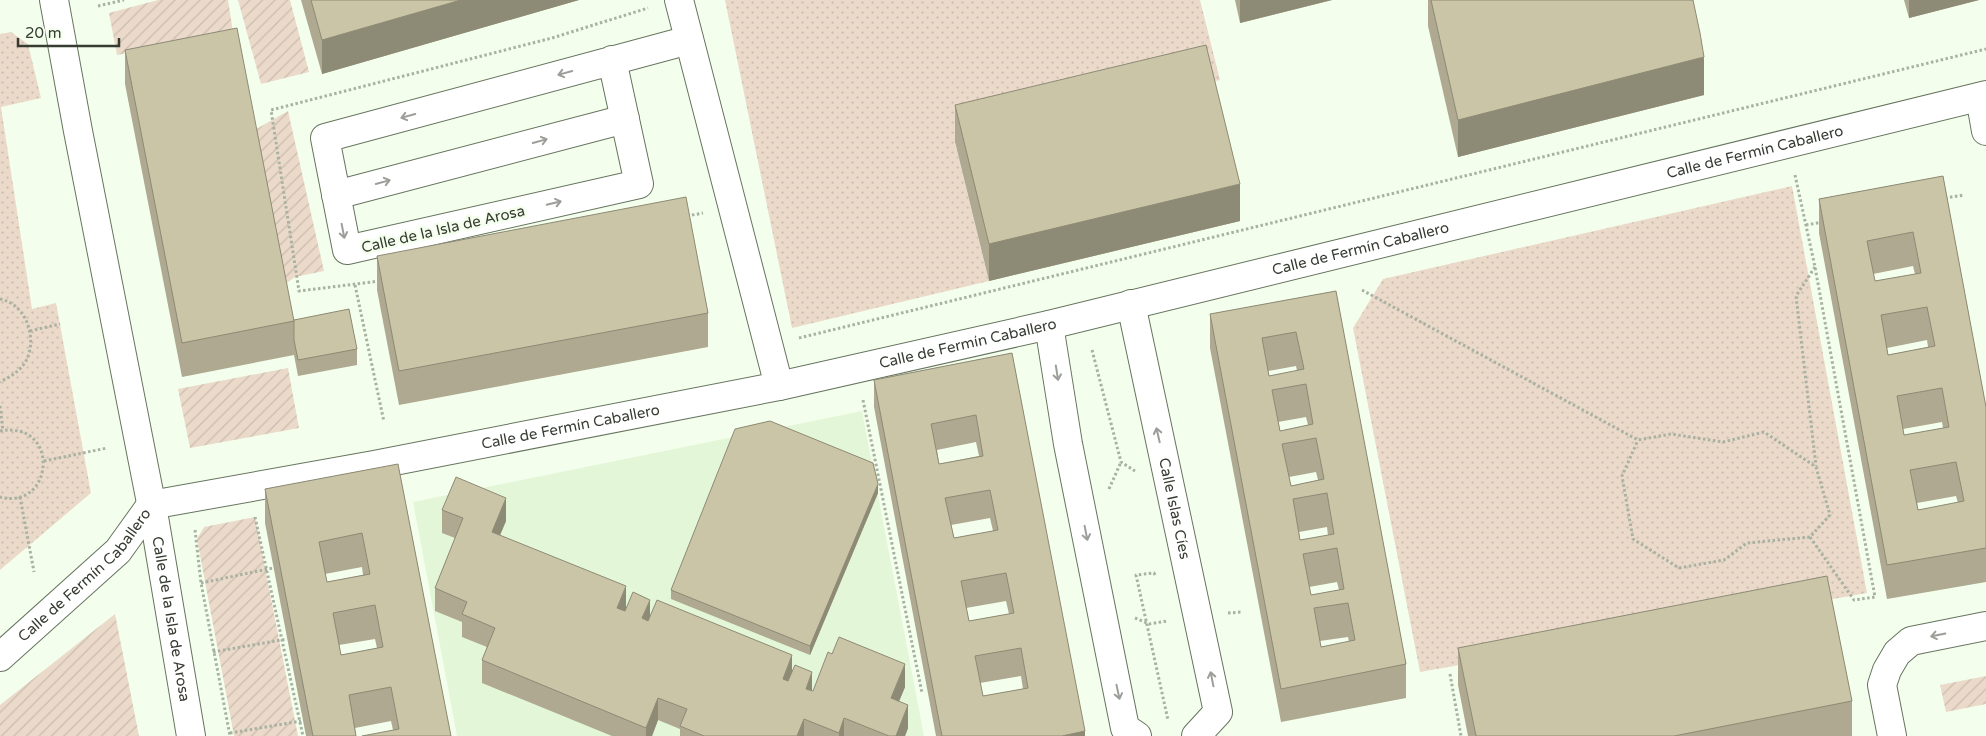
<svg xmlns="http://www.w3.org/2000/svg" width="1986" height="736" font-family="'Varela Round',sans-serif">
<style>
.built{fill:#e4f6d8}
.grass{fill:url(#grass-dots)}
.garden{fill:url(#garden-furrows)}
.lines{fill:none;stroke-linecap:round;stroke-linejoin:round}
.minor-casing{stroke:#67745f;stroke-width:30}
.path{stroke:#a8b1a2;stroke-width:3;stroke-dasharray:2.5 2.5;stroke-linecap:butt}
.minor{stroke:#fff;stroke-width:28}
.wall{fill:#aea990;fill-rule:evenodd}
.shaded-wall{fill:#8d8a75}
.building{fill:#cac5a7;stroke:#8d8a75;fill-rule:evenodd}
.oneway{stroke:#9b9e99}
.labels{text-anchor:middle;stroke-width:5;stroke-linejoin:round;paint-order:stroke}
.street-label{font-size:15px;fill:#373c33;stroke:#f3ffec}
</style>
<defs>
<pattern id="grass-dots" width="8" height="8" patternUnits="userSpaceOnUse" patternTransform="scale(1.25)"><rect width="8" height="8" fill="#ebdaca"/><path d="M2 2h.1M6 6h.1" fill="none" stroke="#cabcae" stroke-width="1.8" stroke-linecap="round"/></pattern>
<pattern id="garden-furrows" width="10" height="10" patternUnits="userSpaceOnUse" patternTransform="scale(1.25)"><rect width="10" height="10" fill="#ebdaca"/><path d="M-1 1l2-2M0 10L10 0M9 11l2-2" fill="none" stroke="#cabcae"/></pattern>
</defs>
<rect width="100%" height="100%" fill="#f3ffec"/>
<path class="built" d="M862,411L924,736H457L413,502Z"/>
<g class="grass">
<path d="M725,0H1200L1220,80L955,143L989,281L792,328Z"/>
<path d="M11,32L28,44L41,98L1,107L32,309L56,303L91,493L0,570V34Z"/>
<path d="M1792,186L1867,593L1420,672L1353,328L1383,279Z"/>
</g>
<g class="garden">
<path d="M158,0H228L233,32L117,55L109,13Z"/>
<path d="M238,0H290L309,72L261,84Z"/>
<path d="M288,111L324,271L295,277L280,288L251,132Z"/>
<path d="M288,368L299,428L190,448L178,389Z"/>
<path d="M255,517L298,736H234L197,539L204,527Z"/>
<path d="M115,614L139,736H0V705Z"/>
<path d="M1986,676V704L1946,712L1940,685Z"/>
</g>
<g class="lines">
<defs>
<g id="minor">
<path id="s1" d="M54,0L78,131L155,523L191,736"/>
<path d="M679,0L779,386"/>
<path d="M612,60L639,184L347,250L325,138L689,40"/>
<path d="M1980,97L1986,131"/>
<path d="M336,195L625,119"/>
<path id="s2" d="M1131,304L1218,712L1196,736"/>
<path d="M1049,325L1068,444L1125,728L1137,736"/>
<path id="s3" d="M0,657L118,551L151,505L374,465L779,386L1049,325L1986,95"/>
<path d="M1892,736L1882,685L1887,670L1897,653L1911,641L1986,626"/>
</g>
</defs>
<use href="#minor" class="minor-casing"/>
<g class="path">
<path d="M98,6L124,0"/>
<path d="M1795,175L1815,267L1875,597L1854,600L1810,537"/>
<path d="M1945,198L1964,195"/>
<path d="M687,216L703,213"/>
<path d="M1806,225L1823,222"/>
<path d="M1815,267L1796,296L1816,466"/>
<path d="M380,281L299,291L271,110L552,38L648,8"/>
<path d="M355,285L384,422"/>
<path d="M1362,290L1638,440L1671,434L1723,442L1764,432L1816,467L1830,515L1810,537L1747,543L1724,560L1679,568L1633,539L1622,476L1638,440"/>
<path d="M0,299C26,304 37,337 27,359C21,371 11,376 0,382"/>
<path d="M30,331L60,324"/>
<path d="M799,338L1986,49"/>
<path d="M1092,350L1121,462L1135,471"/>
<path d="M863,400L922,693"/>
<path d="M0,406L3,431"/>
<path d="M0,431C61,420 54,511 0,497"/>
<path d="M44,461L107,448"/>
<path d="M1109,489L1121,462"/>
<path d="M20,497L34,572"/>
<path d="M255,517L303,736"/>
<path d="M195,530L201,583L230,736"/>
<path d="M1155,575L1154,573L1136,575L1168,720"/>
<path d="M201,583L273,568"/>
<path d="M1228,613L1242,612"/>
<path d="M1135,618L1149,624L1167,621"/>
<path d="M213,652L287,639"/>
<path d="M1450,674L1461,736"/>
<path d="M230,733L301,721"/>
</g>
<use href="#minor" class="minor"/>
</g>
<g class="wall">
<path d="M301,0H579L322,74Z"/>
<path d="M1235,0H1332L1240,23Z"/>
<path d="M1428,0H1693L1704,95L1458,157L1428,26Z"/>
<path d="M1904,0H1979L1909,18Z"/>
<path d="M125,50L294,320L357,349V365L298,376L294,355L182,377L125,84Z"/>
<path d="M955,105L1240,221L989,281L955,142Z"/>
<path d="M1943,176L1986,407V582L1887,599L1819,233V199ZM1913,266L1915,274L1875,281L1873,274ZM1927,340L1928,347L1888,355L1887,348ZM1942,422L1943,428L1904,435L1903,429ZM1956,496L1958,503L1918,510L1917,503Z"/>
<path d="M377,256L708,313V347L399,405L377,290Z"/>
<path d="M1336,291L1406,664V698L1281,722L1210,348V314ZM1296,366L1297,371L1269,376L1268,371ZM1306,417L1308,425L1280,431L1278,422ZM1316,472L1318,480L1291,486L1289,477ZM1327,527L1328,536L1300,540L1299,532ZM1337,582L1339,590L1311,595L1309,587ZM1348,637L1349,642L1321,647L1320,641Z"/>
<path d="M1012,353L1085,736H936L874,407V380ZM976,442L979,456L939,464L937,450ZM990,518L993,531L954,538L951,525ZM1006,601L1009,614L969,621L966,608ZM1021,676L1023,689L983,696L980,683Z"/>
<path d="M398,464L451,736L393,730L391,721L355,728L356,736H306L265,523V489ZM362,567L363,575L327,582L325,574ZM375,639L377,648L341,655L339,645Z"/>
<path d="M878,493L810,655L671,599V590Z"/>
<path d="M442,510L506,521L500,535L626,609L792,671L812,691L905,687L899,701L908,728L905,736H680V729L658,720L652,736H612L482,683V660L487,647L462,637V622L435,611V588L455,538L442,533Z"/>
<path d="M1458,648L1852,701V736H1468L1458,685Z"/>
</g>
<g class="shaded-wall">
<path d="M461,0H579L322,74V40Z"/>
<path d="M1240,0H1332L1240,23Z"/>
<path d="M1909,0H1979L1909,18Z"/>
<path d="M1704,57V95L1458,157V120Z"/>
<path d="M1240,184V221L989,281V244Z"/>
<path d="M878,484V493L810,655V646Z"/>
<path d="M506,498V521L492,554V532Z"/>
<path d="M626,586V609L617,631V608Z"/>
<path d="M650,600V622L642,618Z"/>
<path d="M792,655V677L783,701V679Z"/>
<path d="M905,664V687L891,721V698Z"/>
<path d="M812,672V695L806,689Z"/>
<path d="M658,698V720L652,736H646V728Z"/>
<path d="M908,705V728L905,736H896Z"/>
<path d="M844,718V736H839V733Z"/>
<path d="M804,719V736H797Z"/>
<path d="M1085,731V736H1062Z"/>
</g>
<g class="building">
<path d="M311,0H461L322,40Z"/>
<path d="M1431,0H1693L1700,33L1704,57L1458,120Z"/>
<path d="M237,28L294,321L182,343L125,50Z"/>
<path d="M1206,45L1240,184L989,244L955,105Z"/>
<path d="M1943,176L1986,407V548L1887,565L1819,199ZM1913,232L1921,273L1875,281L1867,241ZM1927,307L1935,346L1888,355L1881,315ZM1942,388L1949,427L1904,435L1897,396ZM1956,462L1964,501L1918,510L1910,470Z"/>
<path d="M686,197L708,313L399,371L377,256Z"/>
<path d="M1336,291L1406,664L1281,689L1210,314ZM1296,332L1304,369L1269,376L1262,338ZM1306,384L1313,424L1280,431L1272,390ZM1316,438L1324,479L1291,486L1282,444ZM1327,493L1334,534L1300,540L1293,499ZM1337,548L1344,589L1311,595L1303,554ZM1348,603L1355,640L1321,647L1314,608Z"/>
<path d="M349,309L357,349L298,360L294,340V320Z"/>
<path d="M1012,353L1085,731L1062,736H942L874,380ZM976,415L983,456L939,464L931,424ZM990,490L998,530L954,538L945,498ZM1006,573L1014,613L969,621L961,581ZM1021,648L1028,688L983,696L975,656Z"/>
<path d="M770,421L873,463L878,484L810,646L671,590L735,429Z"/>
<path d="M398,464L451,736H362L399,729L391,687L349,695L356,736H313L265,489ZM362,533L370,574L327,582L319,542ZM375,605L383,647L341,655L333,613Z"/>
<path d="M456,477L506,498L492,532L626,586L617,608L625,611L633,592L650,600L642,618L648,621L657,600L792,655L783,679L788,681L795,665L812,672L806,689L813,691L828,652L832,654L839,637L905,664L891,698L908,705L896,736H889L844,718L839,733L804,719L797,736H704L680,726L687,709L658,698L646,728L482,660L495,628L462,614L467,602L435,588L463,518L442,510Z"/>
<path d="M1827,576L1852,701L1674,736H1476L1458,648Z"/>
</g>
<defs><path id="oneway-shaft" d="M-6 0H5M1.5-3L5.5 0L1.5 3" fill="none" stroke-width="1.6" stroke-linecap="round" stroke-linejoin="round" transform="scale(1.25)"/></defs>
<g class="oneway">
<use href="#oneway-shaft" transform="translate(565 73) rotate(165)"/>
<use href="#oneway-shaft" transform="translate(408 116) rotate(165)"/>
<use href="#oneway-shaft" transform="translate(540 141) rotate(-15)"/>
<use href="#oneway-shaft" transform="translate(383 182) rotate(-15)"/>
<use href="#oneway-shaft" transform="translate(554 203) rotate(-13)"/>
<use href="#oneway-shaft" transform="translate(343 231) rotate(79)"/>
<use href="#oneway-shaft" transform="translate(1057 373) rotate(81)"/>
<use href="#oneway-shaft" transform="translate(1158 435) rotate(-103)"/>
<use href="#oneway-shaft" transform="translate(1086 533) rotate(79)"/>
<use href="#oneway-shaft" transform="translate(1938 635) rotate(169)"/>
<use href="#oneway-shaft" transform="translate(1212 679) rotate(-101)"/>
<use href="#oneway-shaft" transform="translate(1118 692) rotate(78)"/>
</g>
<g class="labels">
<g class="street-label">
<text dy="5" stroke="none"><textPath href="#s3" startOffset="1858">Calle de Fermín Caballero</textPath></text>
<text transform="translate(443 229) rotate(-13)" y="5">Calle de la Isla de Arosa</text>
<text dy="5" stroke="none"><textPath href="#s3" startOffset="1452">Calle de Fermín Caballero</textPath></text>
<text dy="5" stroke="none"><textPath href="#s3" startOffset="1048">Calle de Fermín Caballero</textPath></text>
<text dy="5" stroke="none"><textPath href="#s3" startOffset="642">Calle de Fermín Caballero</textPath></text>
<text dy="5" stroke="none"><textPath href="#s2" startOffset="209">Calle Islas Cíes</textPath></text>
<text dy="5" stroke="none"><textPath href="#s3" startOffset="118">Calle de Fermín Caballero</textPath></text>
<text dy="5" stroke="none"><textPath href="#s1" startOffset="630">Calle de la Isla de Arosa</textPath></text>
</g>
</g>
<path d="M18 38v8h101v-8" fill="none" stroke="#373c33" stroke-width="2.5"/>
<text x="25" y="38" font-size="15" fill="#373c33" stroke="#f3ffec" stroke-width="4" paint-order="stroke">20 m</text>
</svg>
